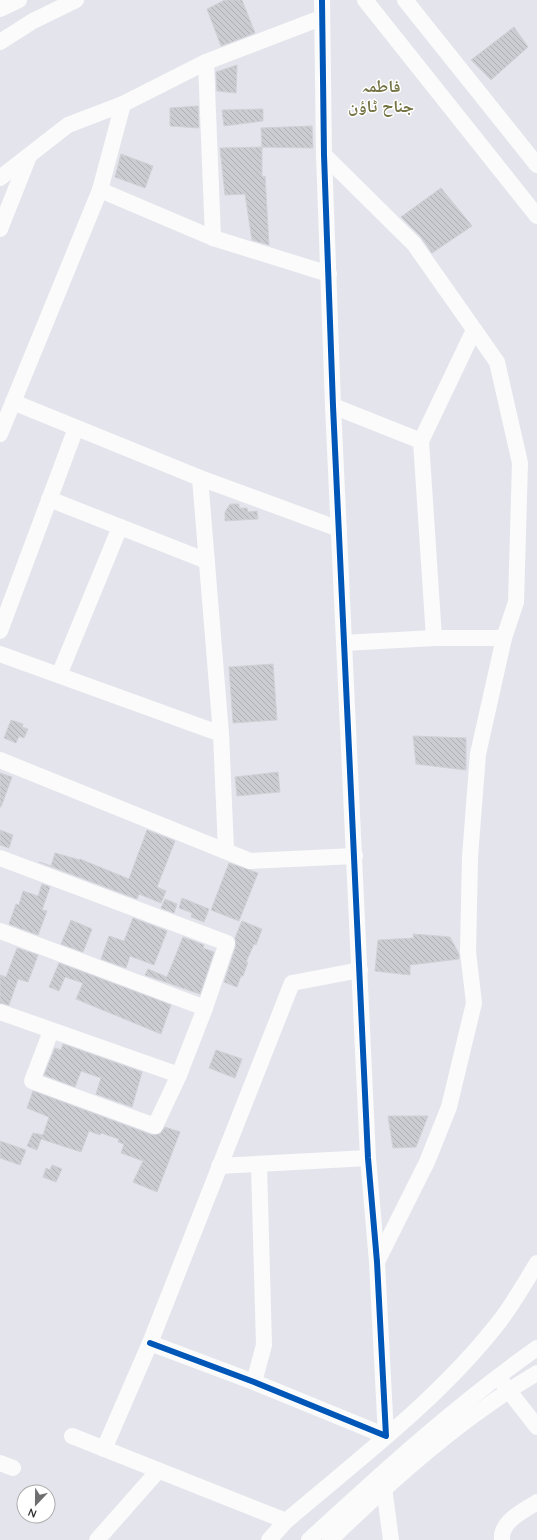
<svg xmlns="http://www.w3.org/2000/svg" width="537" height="1540" font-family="Quicksand,'Noto Naskh Arabic',sans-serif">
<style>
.building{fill:url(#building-back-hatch);stroke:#d0d1d7}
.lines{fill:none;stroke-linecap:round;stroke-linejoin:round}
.minor{stroke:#fbfbfc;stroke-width:16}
.cycleway-casing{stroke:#fff;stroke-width:8}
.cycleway{stroke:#0057b8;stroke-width:6}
.labels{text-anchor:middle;stroke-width:3;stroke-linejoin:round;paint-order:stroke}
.district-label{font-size:17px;font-weight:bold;fill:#757446;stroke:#fff}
</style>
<defs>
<pattern id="building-back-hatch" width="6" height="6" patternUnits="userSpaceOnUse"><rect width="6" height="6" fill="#cbccd1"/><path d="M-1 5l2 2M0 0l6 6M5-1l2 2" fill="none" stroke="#afb0b4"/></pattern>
</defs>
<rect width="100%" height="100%" fill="#e4e5ec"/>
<g class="building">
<path d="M225,0H242L255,33L221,46L207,9Z"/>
<path d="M514,27L528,47L491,80L471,60Z"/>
<path d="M237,65L236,93L217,91L216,72Z"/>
<path d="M198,106L199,128L170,126V108Z"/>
<path d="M263,109V121L224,126L222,110Z"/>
<path d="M312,126L313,148L262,147L261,128Z"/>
<path d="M262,147V177L265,176L269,245L252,240L245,194L225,195L220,148Z"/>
<path d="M121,154L153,166L145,188L115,177Z"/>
<path d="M441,188L472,226L432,253L421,237L401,217Z"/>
<path d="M230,504H239V508H247L248,512L257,511L258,519L225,521V512Z"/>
<path d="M273,664L277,720L233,723L229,667Z"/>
<path d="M11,720L23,724L22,727L28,729L24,738L19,736L16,743L4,738Z"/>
<path d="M413,736L466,738V770L416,764Z"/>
<path d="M278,772L280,792L237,796L235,777Z"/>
<path d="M0,773L12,777L1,807H0Z"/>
<path d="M0,830L13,835L9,848L0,845Z"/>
<path d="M147,830L175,841L157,887L166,891L161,903L139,894L137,899L39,862L51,866L55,853L80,860V859L129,879Z"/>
<path d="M229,863L258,873L239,921L211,910Z"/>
<path d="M42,884L50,887L42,910L47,911L38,935L9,924L16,904L19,905L23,891L38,896Z"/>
<path d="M182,898L209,909L204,922L191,917L192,913L179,908Z"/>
<path d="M165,899L177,904L174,913L161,908Z"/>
<path d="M133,918L167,931L154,965L130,956L126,968L101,959L109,936L124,941Z"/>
<path d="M71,920L92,929L83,952L61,944Z"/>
<path d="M242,921L262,929L256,945L254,944L246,962H248L243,976H241L237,987L224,982L236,946L235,938Z"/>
<path d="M413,934L450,937L459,954V959L410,965V975L375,971L378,940L414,938Z"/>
<path d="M183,937L204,945L203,948L214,952L200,994L145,975L148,969L167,977Z"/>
<path d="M17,948L38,955L28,982L18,979L9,1005L0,1003V975L6,977Z"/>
<path d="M59,963L171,1005L161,1034L76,999L83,983L65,977L59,991L49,987Z"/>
<path d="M63,1044L142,1072L132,1107L96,1094L101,1078L81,1071L75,1087L44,1075L55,1048L61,1050Z"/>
<path d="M216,1050L242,1059L235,1078L209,1068Z"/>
<path d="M33,1091L152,1135L160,1134L165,1127L180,1132L157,1192L133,1182L143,1161L121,1153L124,1144L118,1142L119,1139L101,1133L100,1135L89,1131L81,1152L41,1139L37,1150L27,1146L33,1133L43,1135L49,1117L27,1108Z"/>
<path d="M388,1116H428L416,1147L393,1148Z"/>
<path d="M0,1141L26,1150L20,1165L0,1158Z"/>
<path d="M52,1165L62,1169L56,1182L43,1177L46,1168L50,1170Z"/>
</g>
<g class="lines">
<g class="minor">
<path d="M365,0L537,216"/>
<path d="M405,0L537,165"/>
<path d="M0,9L19,0"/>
<path d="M0,42L33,21L76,0"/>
<path d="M206,62L213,238"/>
<path d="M324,155L414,244L497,362L520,463L516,602L504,638L478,754L470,857L468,952L474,1003L449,1107L427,1162L377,1262"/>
<path d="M0,178L68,125L123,104"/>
<path d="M100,190L213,238L329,274"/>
<path d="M0,229L29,156"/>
<path d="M13,402L200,478L339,529"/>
<path d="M333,406L421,441"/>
<path d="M0,434L100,190L123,104L206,62L321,18"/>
<path d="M200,478L221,734L226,850"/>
<path d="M49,499L207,561"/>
<path d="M0,631L76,428"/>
<path d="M434,638L421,441L474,330"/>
<path d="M344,643L434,638H504"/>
<path d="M0,654L221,734"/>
<path d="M59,675L120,527"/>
<path d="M0,760L250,861L355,856"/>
<path d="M0,858L227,943L205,1008L0,931"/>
<path d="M0,1012L179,1075L205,1008"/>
<path d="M51,1031L32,1081L155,1126L179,1075"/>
<path d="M219,1166L368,1158"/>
<path d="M150,1343L254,1382L386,1436L377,1262L368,1158L333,406L324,155L322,0"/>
<path d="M254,1382L264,1345L259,1165"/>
<path d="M502,1382L537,1427"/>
<path d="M72,1436L286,1521"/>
<path d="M104,1449L150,1343L292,983L360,970"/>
<path d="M0,1463L13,1468"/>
<path d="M383,1480L391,1540"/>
<path d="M97,1540L158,1471"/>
<path d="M269,1540L286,1521C360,1458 439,1399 499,1322C513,1304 525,1283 537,1263"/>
<path d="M309,1540C382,1473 456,1405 537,1348"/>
<path d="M330,1540C394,1478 460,1419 537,1373"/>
<path d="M502,1540C500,1521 524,1511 537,1502"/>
</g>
<defs>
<path id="cycleway" d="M150,1343L254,1382L386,1436L377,1262L368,1158L333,406L324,155L322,0"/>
</defs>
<use href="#cycleway" class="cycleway-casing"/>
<use href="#cycleway" class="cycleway"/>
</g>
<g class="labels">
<g class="district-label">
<text x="381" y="92">فاطمہ<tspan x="381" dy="20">جناح ٹاؤن</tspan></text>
</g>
</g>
<g transform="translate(36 1504) rotate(202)"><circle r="19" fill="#ffffff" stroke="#ababab"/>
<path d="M0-3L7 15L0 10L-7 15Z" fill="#6e6e70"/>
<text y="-6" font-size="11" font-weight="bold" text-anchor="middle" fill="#2e2e2e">N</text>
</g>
</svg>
